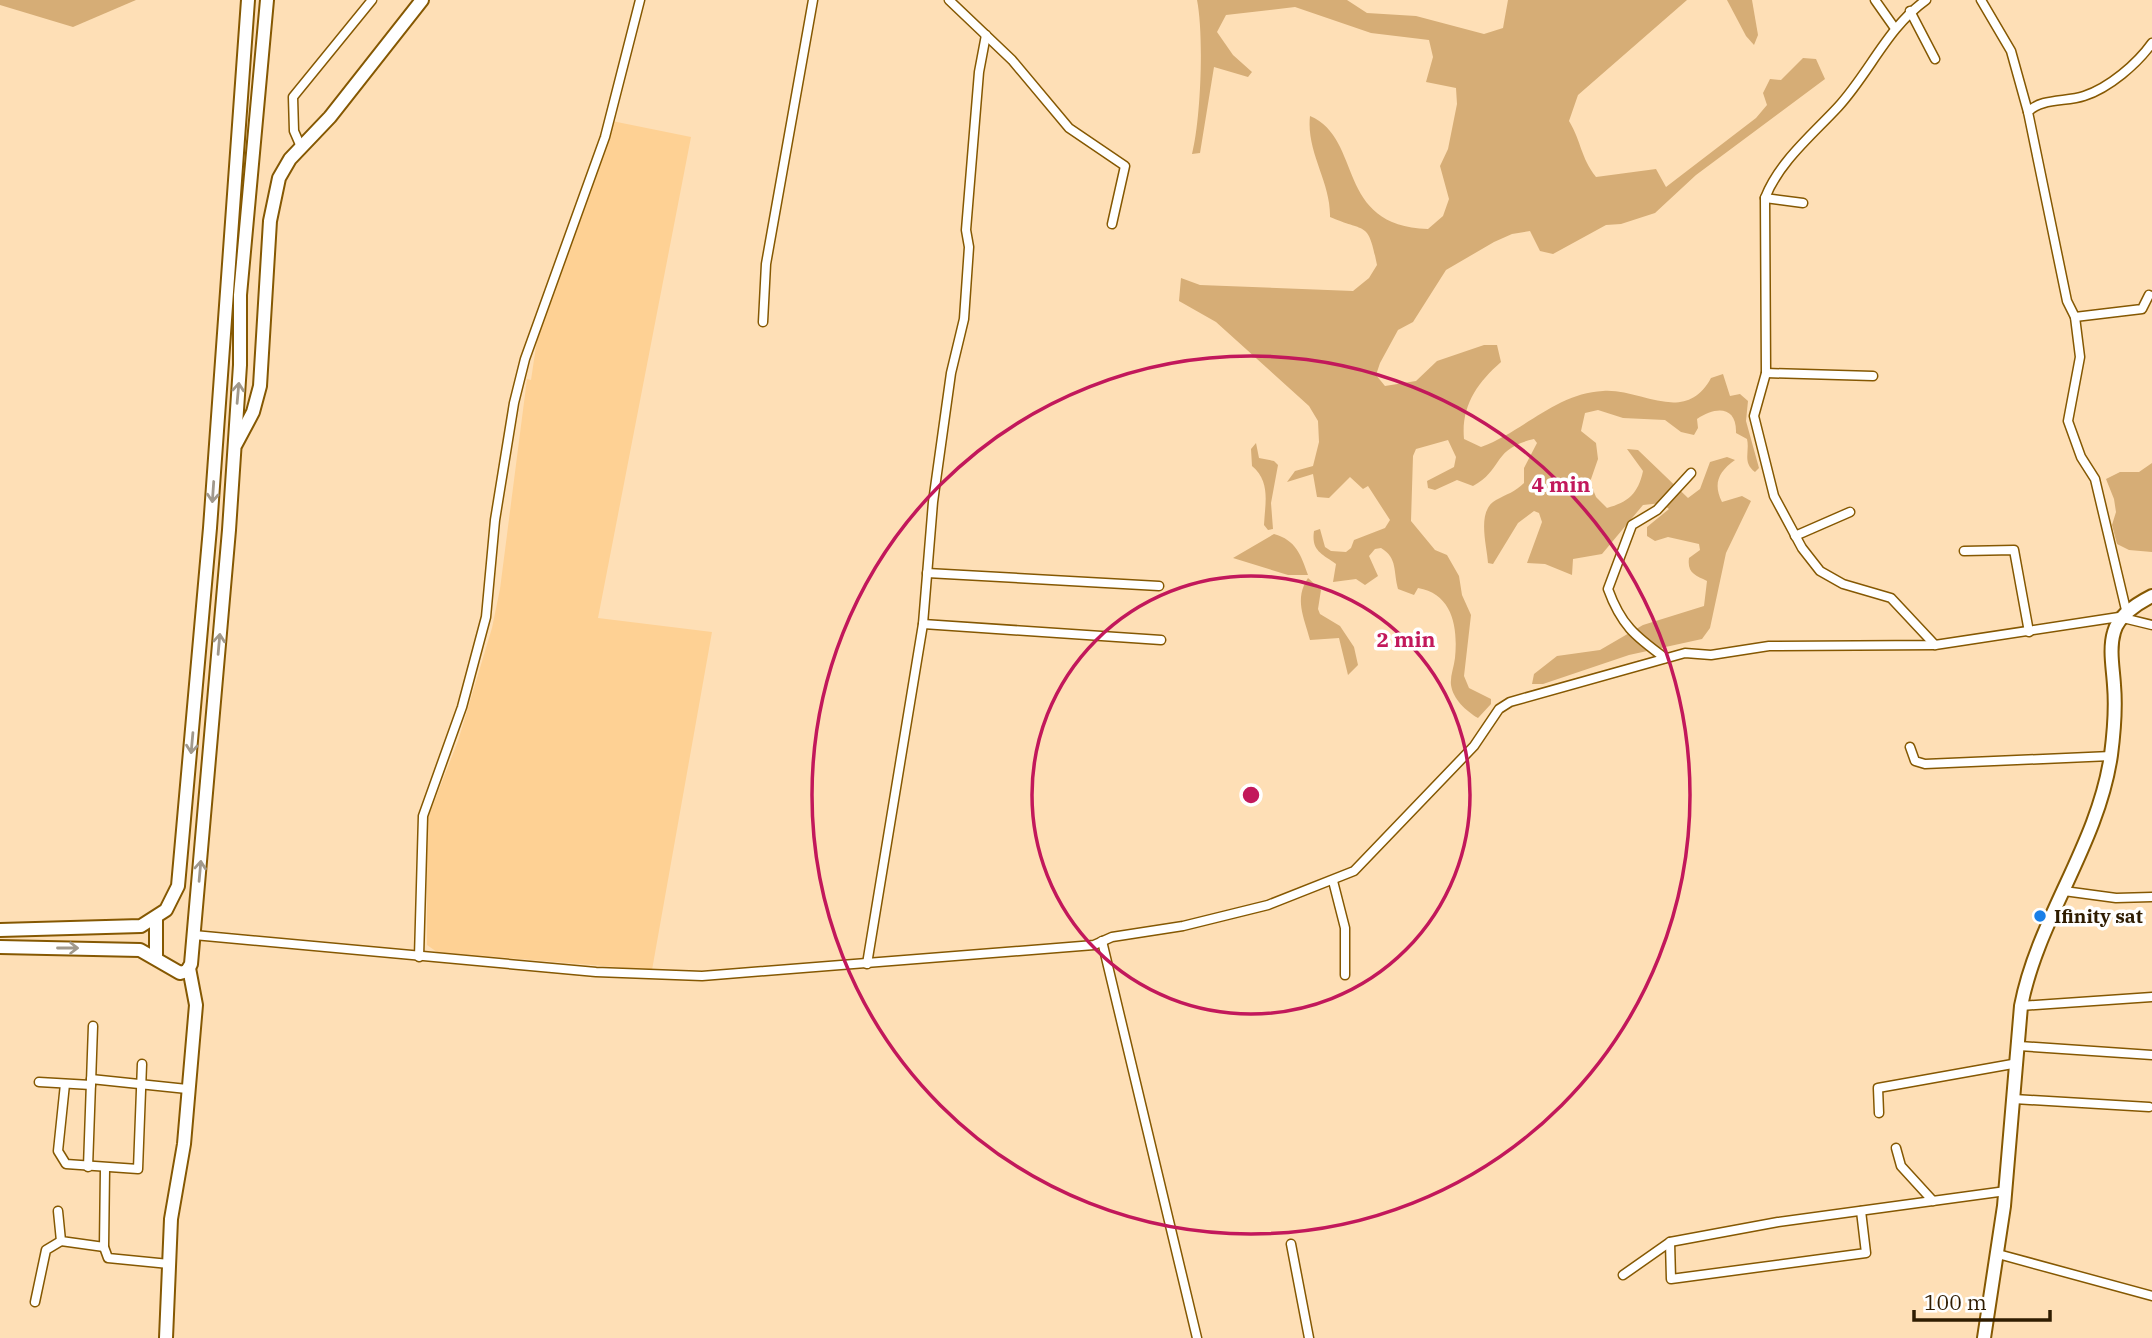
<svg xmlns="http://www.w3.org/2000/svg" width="2152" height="1338" font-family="'IBM Plex Serif',serif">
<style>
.built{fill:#fed194}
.green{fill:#d6ad76}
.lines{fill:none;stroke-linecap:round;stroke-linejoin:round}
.street-casing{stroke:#855802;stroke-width:11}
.secondary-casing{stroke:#855802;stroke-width:16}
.street{stroke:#fff;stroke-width:8}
.secondary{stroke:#fff;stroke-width:12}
.oneway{stroke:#a1998c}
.ring{fill:none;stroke:#c2185b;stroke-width:3.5}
.poi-dot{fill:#1a7fe7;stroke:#fff;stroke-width:2.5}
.labels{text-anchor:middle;stroke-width:7;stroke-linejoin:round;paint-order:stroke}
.poi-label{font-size:19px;font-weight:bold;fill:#2f1c00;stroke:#fff;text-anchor:start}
.centre{fill:#c2185b;stroke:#fff;stroke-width:3.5}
.ring-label{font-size:21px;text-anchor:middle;font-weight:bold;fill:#c2185b;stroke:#fff;stroke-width:7;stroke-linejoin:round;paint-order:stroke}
</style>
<rect width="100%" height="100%" fill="#fedfb6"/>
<path class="built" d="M607,120L691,137L598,618L712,632L652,970L437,952L427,945V820L458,741L492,628L500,589L527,379L531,380L538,333L567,257Z"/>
<g class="green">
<path d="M0,0H136L73,27L0,5Z"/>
<path d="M1197,0H1347L1367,13L1416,16L1484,34L1503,28L1508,0H1687L1578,95L1569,121C1582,143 1580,156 1596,177L1656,169L1666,187L1756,118L1767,105L1763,93L1770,79L1781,80L1803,58L1816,59L1825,79L1696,175L1655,213L1621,224L1606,225L1553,254L1540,251L1530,231L1512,234L1494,242L1446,270L1413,322L1398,330L1380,363L1376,375L1385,386L1416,381L1437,361L1484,345H1497L1501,362C1477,383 1461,406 1464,439L1481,447C1523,432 1556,393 1603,391C1641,388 1685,426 1711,378L1723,374L1730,396L1740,394L1748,401L1746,421L1759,468L1755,472C1742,462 1750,452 1747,439L1736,433C1737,406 1716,406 1697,419L1698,428L1694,435L1681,432L1665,420L1623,418L1598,410L1585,413L1581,431L1596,443L1598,459L1590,482L1596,497L1607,508C1628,502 1638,494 1643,471L1627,449L1638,450L1688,498L1700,489L1710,462L1727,457L1735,460C1718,472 1713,484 1722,502L1742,496L1751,501L1726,553L1710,628L1702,639L1629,655L1543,684H1532L1534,674L1557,656L1600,650L1643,625L1704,606L1707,581C1695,575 1687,573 1689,558L1700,550L1699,544L1668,537L1655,541L1647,536V527L1669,509L1662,503L1643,505L1602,554L1573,559L1572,575L1545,564L1527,563L1542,522L1539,513L1534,511L1518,523L1493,564L1488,563C1487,545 1476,511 1496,500C1507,494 1515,492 1524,483V468L1537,443L1534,439C1491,449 1504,469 1473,486L1457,480L1435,490L1428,488L1427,481L1454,467L1456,457L1448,440L1416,449L1413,456L1411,521L1435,550L1447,555L1459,576L1462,595L1471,615L1464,676L1469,688L1491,699V704L1478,718C1466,711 1453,699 1451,685C1450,676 1454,667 1455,658C1458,628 1453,594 1418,588L1414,595L1398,589C1393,572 1398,558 1381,548L1375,549L1369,556L1378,576L1365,585L1356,579L1333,582L1336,564C1322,554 1311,551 1314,531L1320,529L1325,547L1331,551L1346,552L1351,548L1354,540L1385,528L1390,520L1368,486L1363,489L1350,477L1329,498L1317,497L1313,474L1287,482L1295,471L1313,466L1319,442L1318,421L1309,406L1216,322L1179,301L1181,278L1200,285L1353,291L1369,278L1377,265C1368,220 1367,233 1330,217C1331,182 1306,152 1310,116C1364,139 1334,226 1428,229L1443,216L1449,199L1440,166L1448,149L1457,104L1456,88L1426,82L1433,57L1429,40L1371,33L1295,7L1226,15L1217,32L1233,55L1252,72L1248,77L1214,67L1200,153L1192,154C1201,119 1204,35 1197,0Z"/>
<path d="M1727,0H1752L1758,35L1754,45L1746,36Z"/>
<path d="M1256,443L1259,458L1274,461L1278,465L1271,503L1273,529L1268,530L1264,525C1265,503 1271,482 1252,466L1251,449Z"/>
<path d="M2152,463V552L2129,550L2117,544L2112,525L2116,512L2114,499L2106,479L2120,472H2139Z"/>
<path d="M1274,534C1296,540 1301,555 1308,575H1288L1233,558Z"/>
<path d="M1308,578L1321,590L1318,609L1320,614L1340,626L1354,647L1358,665L1348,675L1339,638L1310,640C1304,617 1294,599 1308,578Z"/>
</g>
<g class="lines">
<defs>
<g id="street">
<path d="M949,0L1012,60L1069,128L1125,166L1112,224"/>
<path d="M1875,0L1894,27"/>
<path d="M1926,0C1887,28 1870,72 1838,107C1812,135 1779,162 1765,198L1766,373L1754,416L1774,496L1802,548L1820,571L1843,584L1891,598L1935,645"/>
<path d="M1981,0L2011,51L2028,112"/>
<path d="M1910,11L1935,59"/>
<path d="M301,147L294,131L293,97L372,0"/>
<path d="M1765,198L1803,203"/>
<path d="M2075,317L2142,309L2149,295"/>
<path d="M763,322L766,264L813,0"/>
<path d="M1766,373L1873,376"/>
<path d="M1795,536L1850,512"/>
<path d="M1964,551L2014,550L2029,632"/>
<path d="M927,573L1159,586"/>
<path d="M2127,614L2095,479L2081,457L2068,421L2080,357L2075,317L2067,301L2028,112C2041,98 2066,102 2084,96C2109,88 2137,64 2152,43"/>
<path d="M923,624L1161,640"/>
<path d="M1665,658C1635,636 1621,625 1608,589L1632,525L1657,510L1691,473"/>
<path d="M1910,747L1915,761L1925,764L2111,756"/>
<path d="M1333,881L1345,928V975"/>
<path d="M2064,891L2116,898L2152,897"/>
<path d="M194,935L596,972L702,976L1094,945L1112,937L1183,926L1268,905L1354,871L1474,746L1499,709L1510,702L1685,653L1711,655L1769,646L1935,645L2119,617L2152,625"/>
<path d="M1102,941L1197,1338"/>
<path d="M419,957L423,816L462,707L486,617L495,520L514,403L525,359L605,137L640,0"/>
<path d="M867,964L923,624L933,502L951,373L964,319L969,247L966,230L979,72L986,35"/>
<path d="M2021,1006L2152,997"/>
<path d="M2019,1046L2152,1055"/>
<path d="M91,1079L187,1089"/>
<path d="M39,1082L91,1085"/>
<path d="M65,1084L58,1151L66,1164L138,1169L142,1064"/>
<path d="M2014,1099L2149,1107"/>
<path d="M1879,1113L1878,1088L2018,1063"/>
<path d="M1896,1148L1901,1166L1933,1201"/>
<path d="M88,1167L93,1026"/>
<path d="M105,1169L104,1247L108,1258L169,1264"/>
<path d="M58,1211L61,1241L104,1247"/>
<path d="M1670,1242L1671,1279L1866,1253L1861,1211"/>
<path d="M1291,1244L1309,1338"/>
<path d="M1998,1254L2152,1296"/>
<path d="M1623,1275L1670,1242L1778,1222L2006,1191"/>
<path d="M35,1302L46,1250L61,1241"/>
</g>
<g id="secondary">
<path d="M236,444L253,412L260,386L270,221L279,178L290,159L330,117L422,0"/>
<path d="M0,930L141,926L166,910L178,886L210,528L248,0"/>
<path d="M0,947L140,950L180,973L187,971L191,964L229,530L240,365V295L267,0"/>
<path d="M156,956V919"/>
<path d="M166,1338L171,1219L184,1144L196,1005L189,968"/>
<path d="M1984,1338L2004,1206L2021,1006C2038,918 2098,845 2111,755C2114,732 2116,708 2114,685C2113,668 2109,649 2114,632C2118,616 2138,603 2152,596"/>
</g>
</defs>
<use href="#street" class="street-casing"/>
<use href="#secondary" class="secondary-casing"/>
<use href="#street" class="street"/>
<use href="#secondary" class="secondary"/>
</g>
<defs><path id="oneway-shaft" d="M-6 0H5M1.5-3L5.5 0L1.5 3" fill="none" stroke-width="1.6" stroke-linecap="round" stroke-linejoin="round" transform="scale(1.75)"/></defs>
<g class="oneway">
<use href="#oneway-shaft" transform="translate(238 393) rotate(-85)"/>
<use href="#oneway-shaft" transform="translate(213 492) rotate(94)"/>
<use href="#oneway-shaft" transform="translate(219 644) rotate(-85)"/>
<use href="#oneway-shaft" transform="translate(192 743) rotate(95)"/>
<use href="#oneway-shaft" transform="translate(200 871) rotate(-85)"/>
<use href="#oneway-shaft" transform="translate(68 948)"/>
</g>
<g class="ring">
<circle cx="1251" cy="795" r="219"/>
<circle cx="1251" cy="795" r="439"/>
</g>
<circle class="poi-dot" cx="2040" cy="916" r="7"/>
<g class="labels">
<g class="poi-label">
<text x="2054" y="923">Ifinity sat</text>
</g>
</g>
<circle cx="1251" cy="795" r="10" class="centre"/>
<g class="ring-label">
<text x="1561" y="492">4 min</text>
<text x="1406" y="647">2 min</text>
</g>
<path d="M1914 1310v10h136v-10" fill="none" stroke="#2f1c00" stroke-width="3.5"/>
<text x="1924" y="1310" font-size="21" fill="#2f1c00" stroke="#ffffff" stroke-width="5" paint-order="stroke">100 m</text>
</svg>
